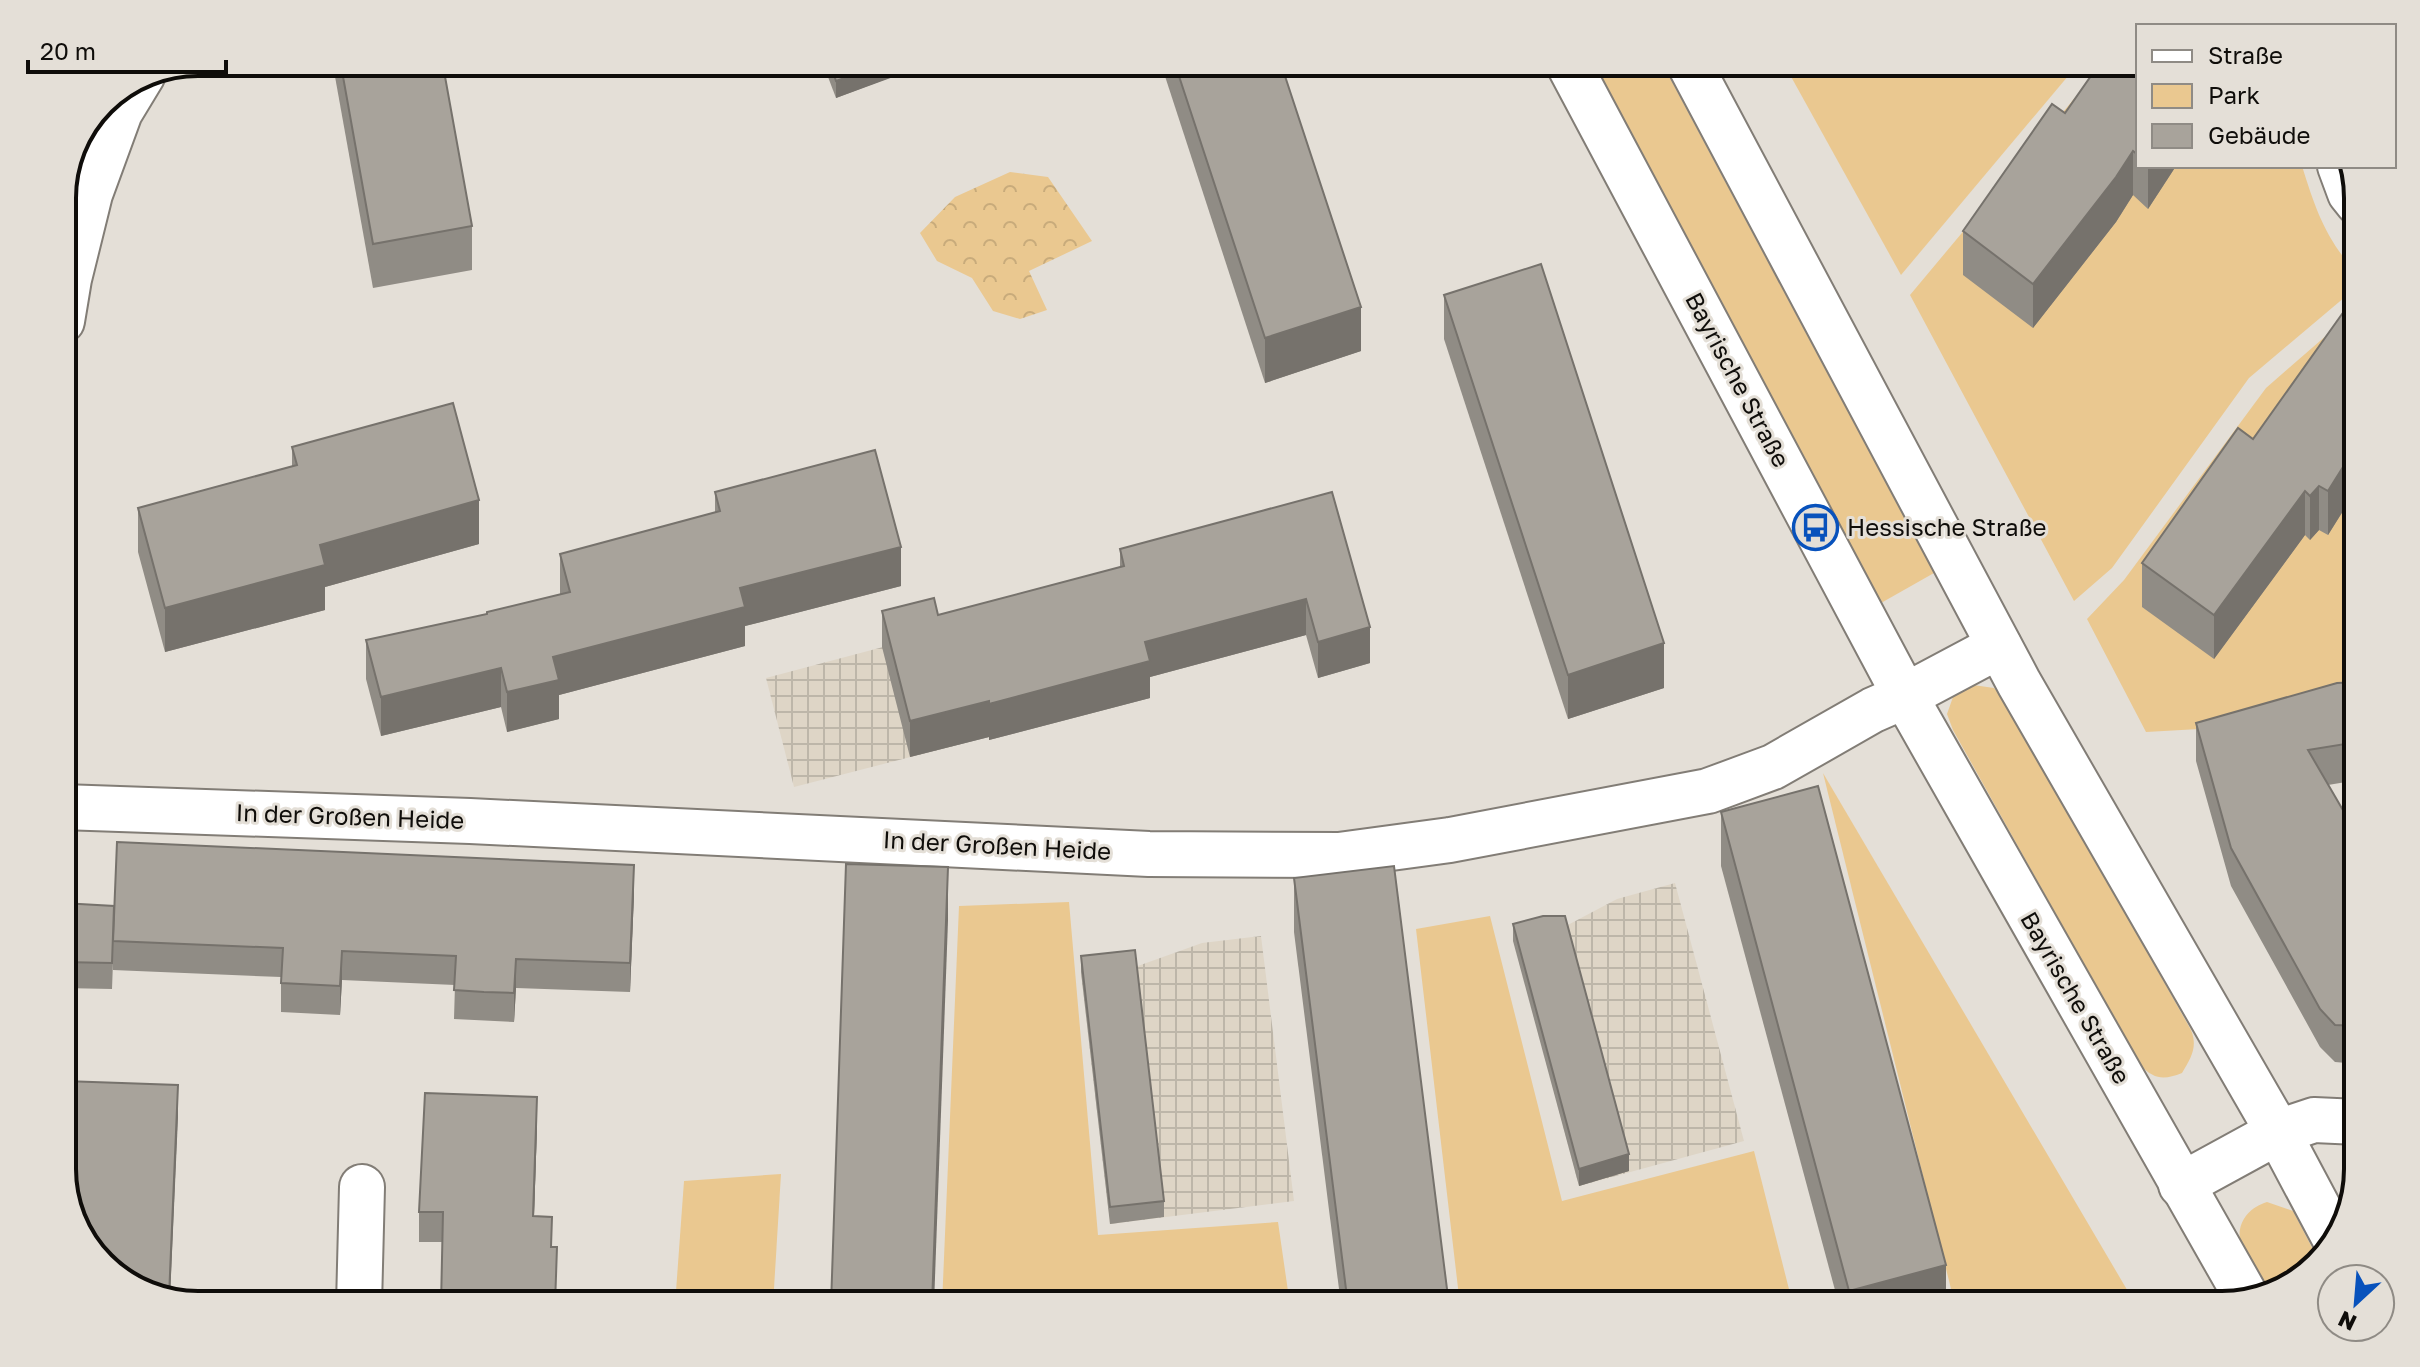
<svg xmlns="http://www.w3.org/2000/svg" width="2420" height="1367" font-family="'Golos Text',sans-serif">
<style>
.industrial{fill:url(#industrial-grid)}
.green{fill:#eac890}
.forest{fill:url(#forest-crowns)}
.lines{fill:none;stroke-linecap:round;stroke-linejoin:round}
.minor-casing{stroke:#827d76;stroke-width:48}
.tertiary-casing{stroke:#827d76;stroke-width:48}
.minor{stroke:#fff;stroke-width:44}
.tertiary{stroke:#fff;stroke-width:44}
.wall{fill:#908c85}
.shaded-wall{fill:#76726c}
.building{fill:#a8a39b;stroke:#76726c;stroke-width:2}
.labels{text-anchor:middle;stroke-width:6;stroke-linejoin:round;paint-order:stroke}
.street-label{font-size:24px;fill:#0f0d0a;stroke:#e4dfd7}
.poi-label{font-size:24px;fill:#0f0d0a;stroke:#e4dfd7;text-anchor:start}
.rim{fill:none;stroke:#0f0d0a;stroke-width:4}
</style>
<defs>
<pattern id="industrial-grid" width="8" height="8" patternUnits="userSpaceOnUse" patternTransform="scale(2)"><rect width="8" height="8" fill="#ded5c6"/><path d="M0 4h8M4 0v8" fill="none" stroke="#bdb6a9"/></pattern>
<pattern id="forest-crowns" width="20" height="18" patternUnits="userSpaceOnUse" patternTransform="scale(2)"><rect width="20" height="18" fill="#eac890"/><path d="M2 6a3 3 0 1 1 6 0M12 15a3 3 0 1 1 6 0" fill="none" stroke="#c8ab7b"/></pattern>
</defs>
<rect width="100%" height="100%" fill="#e4dfd7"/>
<g class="industrial">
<path d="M883,647L961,744L794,787L766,678Z"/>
<path d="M1675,883L1744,1141L1579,1186L1550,1076L1564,927L1617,899Z"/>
<path d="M1261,936L1294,1201L1110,1224L1081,972L1135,967L1202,943Z"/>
</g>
<g class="green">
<path d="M2079,63L1901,275L1784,64Z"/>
<path d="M2104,63L2138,166H2302C2316,211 2326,239 2358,275V286L2249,378L2112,568L2074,601L1910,295Z"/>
<path d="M1590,65H1663L1934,573L1881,603Z"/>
<path d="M2358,308V720L2146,732L2087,619L2124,580L2266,388Z"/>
<path d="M1973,685L1994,688L2004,698L2191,1030C2198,1047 2191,1058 2182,1073C2164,1080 2155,1080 2140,1065L1953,730L1947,714L1953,697Z"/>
<path d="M1823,773L2136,1305H1955Z"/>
<path d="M1069,902L1098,1235L1278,1222L1290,1305H942L959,906Z"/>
<path d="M1490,916L1562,1201L1754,1151L1793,1305H1460L1416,929Z"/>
<path d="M781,1174L773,1305H675L684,1181Z"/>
<path d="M2267,1202L2293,1211L2318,1259L2291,1287L2269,1293C2260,1279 2247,1263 2242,1247C2234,1226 2247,1208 2267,1202Z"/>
</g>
<path class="forest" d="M1010,172L1048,177L1092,241L1029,271L1047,310L1020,319L993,311L972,278L937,261L920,233L955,197Z"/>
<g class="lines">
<defs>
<g id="minor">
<path d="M2340,166L2350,193L2358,203"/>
<path d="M62,321L69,279L90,194L120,112L143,74"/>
<path d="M62,807L470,821L1149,854L1339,855L1450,840L1708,791L1773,767L1873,710L1905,696L1999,646"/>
<path d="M2181,1185L2278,1132L2314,1120L2358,1122"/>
<path d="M359,1305L362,1187"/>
</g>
<g id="tertiary">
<path d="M1569,65L1905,696L2247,1298"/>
<path d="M1690,65L2019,683L2278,1132L2336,1241"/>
</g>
</defs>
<use href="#minor" class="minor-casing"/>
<use href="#tertiary" class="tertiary-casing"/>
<use href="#minor" class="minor"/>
<use href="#tertiary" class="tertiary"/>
</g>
<g class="wall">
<path d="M2138,62V166H2176L2148,209L2133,195L2116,222L2033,328L1963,275V231L2065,113Z"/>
<path d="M1162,67H1282L1361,351L1265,383Z"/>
<path d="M915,68L836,98L825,69Z"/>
<path d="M334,71H444L472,226V270L373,288Z"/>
<path d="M1444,295L1664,688L1568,719L1444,339Z"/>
<path d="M2358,314V493L2350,504L2348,503L2328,535L2319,530L2310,540L2305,535L2214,659L2142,607V563L2253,439Z"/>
<path d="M292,447L479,544L325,587V610L165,652L138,552V508L292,466Z"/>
<path d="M715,492L901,586L745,626V646L559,695V719L507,732L501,707L381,736L366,679V640L487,614L560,594V554L715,513Z"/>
<path d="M1332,492L1370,663L1318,678L1306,635L1150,677V698L989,740V737L910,757L882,647V611L938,615L1120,567V549Z"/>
<path d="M2358,682V780L2328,785L2358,836V1064L2335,1062L2320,1047L2231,886L2196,761V723Z"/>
<path d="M1721,812L1946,1305H1839L1721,866Z"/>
<path d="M1294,878L1449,1305H1341L1294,932Z"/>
<path d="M634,894L630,992L516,988L514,1022L454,1019L455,985L342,980L340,1015L281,1012V977L113,970V962L112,989L62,988V903L114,906Z"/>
<path d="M1513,924L1629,1171L1579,1186L1513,941Z"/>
<path d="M1081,956L1164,1201V1217L1110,1224L1081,972Z"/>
<path d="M537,1127L534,1216L552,1247L557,1277L443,1242H419V1212Z"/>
</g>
<g class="shaded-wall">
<path d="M915,68V69L836,98V81L870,69Z"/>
<path d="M2133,151V195L2116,222L2033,328V284Z"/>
<path d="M2148,166H2176L2148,209Z"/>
<path d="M1361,307V351L1265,383V338Z"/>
<path d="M2358,449V493L2350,504V460Z"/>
<path d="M2348,459V503L2328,535V491Z"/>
<path d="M2319,486V530L2310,540V496Z"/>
<path d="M2305,491V535L2214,659V615Z"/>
<path d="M479,500V544L325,587V610L165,652V608L320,545Z"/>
<path d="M901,547V586L745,626V646L559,695V719L507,732V692L553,657L740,588Z"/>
<path d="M1306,599V635L1150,677V698L989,740V704L1145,642Z"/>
<path d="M1370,627V663L1318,678V642Z"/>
<path d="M1664,643V688L1568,719V675Z"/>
<path d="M501,668V707L381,736V697Z"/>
<path d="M989,701V737L910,757V721Z"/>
<path d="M634,865V894L630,992V963Z"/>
<path d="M948,867V921L934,1305H932Z"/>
<path d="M342,951V980L340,1015V986Z"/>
<path d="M516,959V988L514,1022V993Z"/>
<path d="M178,1085V1117L170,1298L169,1297Z"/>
<path d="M537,1097V1127L533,1246V1216Z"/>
<path d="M1629,1154V1171L1579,1186V1169Z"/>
<path d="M1946,1265V1305H1849V1291Z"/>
</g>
<g class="building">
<path d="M2138,62V155L2133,151L2116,177L2033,284L1963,231L2052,104L2065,113L2100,63Z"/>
<path d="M1176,67H1282L1361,307L1265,338Z"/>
<path d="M832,69H870L836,81Z"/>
<path d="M342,71H444L472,226L373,244Z"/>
<path d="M1541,264L1664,643L1568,675L1444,295Z"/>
<path d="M2347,307L2358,314V449L2350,460L2348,459L2328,491L2319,486L2310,496L2305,491L2214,615L2142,563L2238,428L2253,439Z"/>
<path d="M453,403L479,500L320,545L325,565L165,608L138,508L297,465L292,447Z"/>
<path d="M875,450L901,547L740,588L745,607L553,657L559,680L507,692L501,668L381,697L366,640L487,614V612L570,592L560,554L720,511L715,492Z"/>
<path d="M1332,492L1370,627L1318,642L1306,599L1145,642L1150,661L989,704V701L910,721L882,611L934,598L938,615L1124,566L1120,549Z"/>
<path d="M2358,682V742L2308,750L2358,836V1026L2335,1025L2320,1009L2231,848L2196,723L2337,683Z"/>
<path d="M1818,786L1946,1265L1849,1291L1721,812Z"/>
<path d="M117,842L634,865L630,963L516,959L514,993L484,992L454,990L456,956L342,951L340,986L281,983L283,948L113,941Z"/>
<path d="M846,864L948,867L932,1305H831Z"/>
<path d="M1394,866L1449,1305H1348L1294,878Z"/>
<path d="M62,903L114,906L112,963L62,962Z"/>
<path d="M1543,916H1565L1629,1154L1579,1169L1513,924Z"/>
<path d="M1135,950L1164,1201L1110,1207L1081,956Z"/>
<path d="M64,1081L178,1085L169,1297L130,1287L80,1238L62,1178V1123Z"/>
<path d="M425,1093L537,1097L533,1216L552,1217L551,1247H557L555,1305H441L443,1212H419Z"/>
</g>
<defs>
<symbol id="bus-ring" viewBox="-11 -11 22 22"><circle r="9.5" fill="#e4dfd7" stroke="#0852bc" stroke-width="1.5"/><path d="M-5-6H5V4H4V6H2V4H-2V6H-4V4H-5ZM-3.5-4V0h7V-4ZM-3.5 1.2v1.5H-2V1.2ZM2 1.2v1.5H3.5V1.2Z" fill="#0852bc"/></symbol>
</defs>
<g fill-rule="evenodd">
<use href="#bus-ring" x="1790" y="502" width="51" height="51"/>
</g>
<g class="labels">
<g class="street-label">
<text transform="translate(1737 380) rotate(62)" y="8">Bayrische Straße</text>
<text transform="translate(350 817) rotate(2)" y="8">In der Großen Heide</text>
<text transform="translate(997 846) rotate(3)" y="8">In der Großen Heide</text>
<text transform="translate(2075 998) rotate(60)" y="8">Bayrische Straße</text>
</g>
<g class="poi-label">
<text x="1847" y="536">Hessische Straße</text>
</g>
</g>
<path d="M0 0H2420V1367H0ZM198 76H2222A122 122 0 0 1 2344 198V1169A122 122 0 0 1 2222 1291H198A122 122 0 0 1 76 1169V198A122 122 0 0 1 198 76Z" fill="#e4dfd7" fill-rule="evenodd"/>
<path class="rim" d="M198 76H2222A122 122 0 0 1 2344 198V1169A122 122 0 0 1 2222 1291H198A122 122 0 0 1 76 1169V198A122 122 0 0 1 198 76Z"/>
<rect x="2136" y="24" width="260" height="144" fill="#e4dfd7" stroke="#8f8b85" stroke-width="2"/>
<rect x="2152" y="50" width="40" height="12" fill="#ffffff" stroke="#8f8b85" stroke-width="2"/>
<text x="2208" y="64" font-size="24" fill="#0f0d0a">Straße</text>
<rect x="2152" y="84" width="40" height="24" fill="#eac890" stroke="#8f8b85" stroke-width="2"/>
<text x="2208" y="104" font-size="24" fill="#0f0d0a">Park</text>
<rect x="2152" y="124" width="40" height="24" fill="#a8a39b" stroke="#8f8b85" stroke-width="2"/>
<text x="2208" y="144" font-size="24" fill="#0f0d0a">Gebäude</text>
<g transform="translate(2356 1303) rotate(206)"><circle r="38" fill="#e4dfd7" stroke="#8f8b85" stroke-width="2"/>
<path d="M0-6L14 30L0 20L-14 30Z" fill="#0852bc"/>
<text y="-12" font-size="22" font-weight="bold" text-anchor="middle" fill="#0f0d0a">N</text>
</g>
<path d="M28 60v12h198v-12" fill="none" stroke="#0f0d0a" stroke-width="4"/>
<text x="40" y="60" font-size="24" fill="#0f0d0a" stroke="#e4dfd7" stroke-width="6" paint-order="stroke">20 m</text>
</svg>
